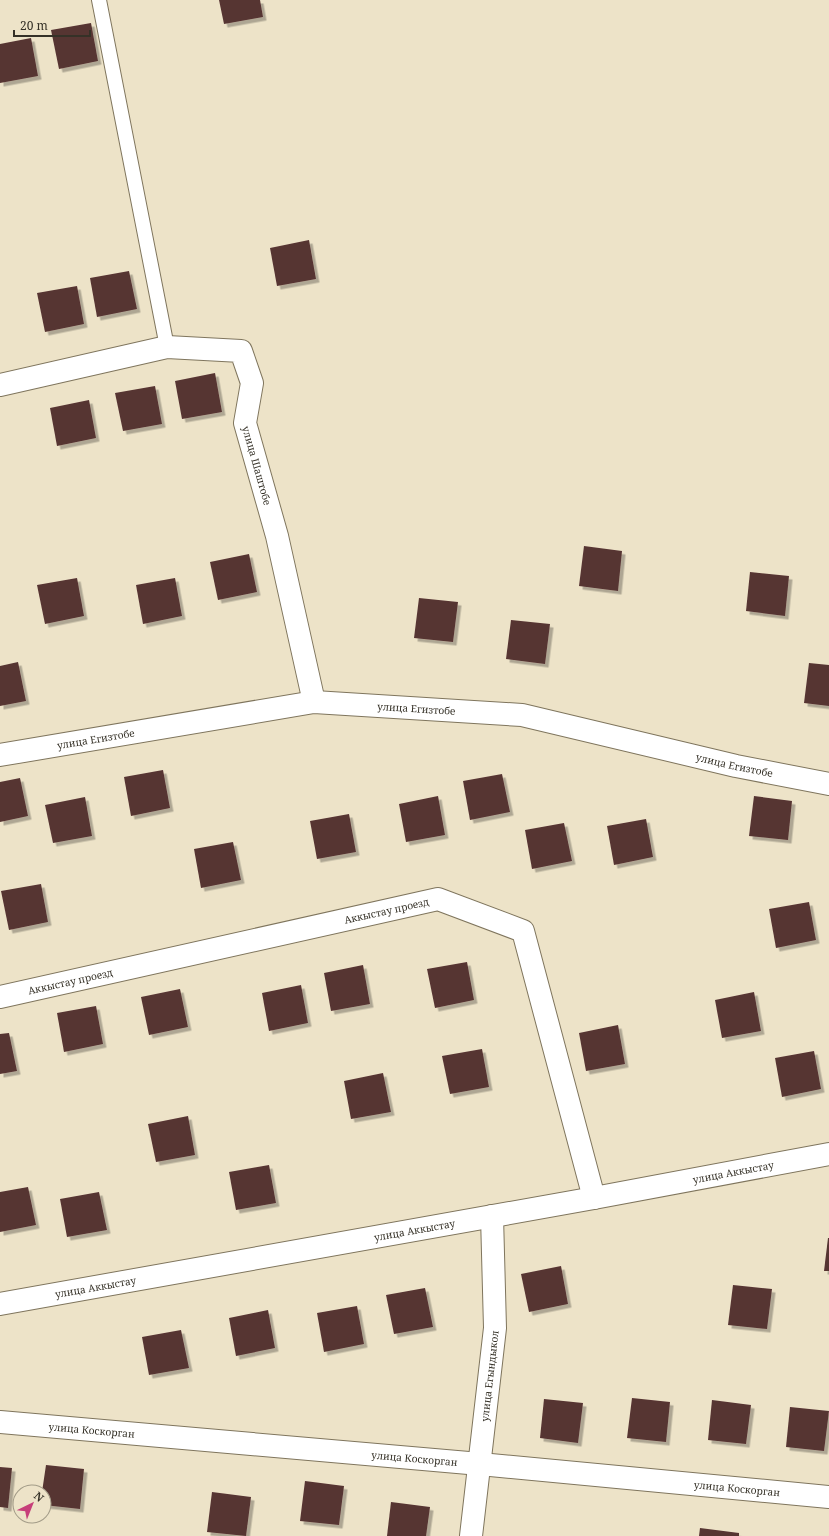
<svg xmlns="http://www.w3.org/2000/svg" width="829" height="1536" font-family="'Noto Serif',serif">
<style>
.building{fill:#573433;filter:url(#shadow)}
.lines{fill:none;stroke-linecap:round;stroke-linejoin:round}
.service-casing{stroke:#7f755d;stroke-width:16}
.minor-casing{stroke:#7f755d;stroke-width:24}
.service{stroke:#fff;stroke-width:14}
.minor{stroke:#fff;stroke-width:22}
.labels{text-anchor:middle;stroke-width:4;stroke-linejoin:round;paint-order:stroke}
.street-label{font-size:10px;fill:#353127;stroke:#ede3c8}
</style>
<defs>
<filter id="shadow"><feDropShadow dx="3.5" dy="3.5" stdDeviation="0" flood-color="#0004"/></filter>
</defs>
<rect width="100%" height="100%" fill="#ede3c8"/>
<g class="building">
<path d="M219,0H260L263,17L224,24Z"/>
<path d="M91,23L98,61L59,69L51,30Z"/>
<path d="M31,38L38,76L0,83V44Z"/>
<path d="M309,240L316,279L277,286L270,248Z"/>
<path d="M129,271L137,309L97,317L90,278Z"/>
<path d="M77,286L84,324L45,332L37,293Z"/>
<path d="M215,373L222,412L182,419L175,381Z"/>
<path d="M155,386L162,424L123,431L115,393Z"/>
<path d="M89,400L96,438L57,446L50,408Z"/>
<path d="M584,546L622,551L618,591L579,586Z"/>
<path d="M249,554L257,592L218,600L210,562Z"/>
<path d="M750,572L789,576L785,616L746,611Z"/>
<path d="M77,578L84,616L45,624L37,585Z"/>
<path d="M175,578L182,616L143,624L136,585Z"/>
<path d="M419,598L458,602L453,642L414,638Z"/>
<path d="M511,620L550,624L545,664L506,659Z"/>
<path d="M18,662L26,701L0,706V666Z"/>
<path d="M809,663L829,665V706L804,703Z"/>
<path d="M163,770L170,808L131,816L124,777Z"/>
<path d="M502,774L510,812L470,820L463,781Z"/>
<path d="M20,778L28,816L0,822V782Z"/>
<path d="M438,796L445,835L406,842L399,804Z"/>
<path d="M754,796L792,801L788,840L749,836Z"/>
<path d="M85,797L92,836L53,843L45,805Z"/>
<path d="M349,814L356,852L317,859L310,821Z"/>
<path d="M646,819L653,857L614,865L607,826Z"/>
<path d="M564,823L572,861L532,869L525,830Z"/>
<path d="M233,842L241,880L201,888L194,849Z"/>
<path d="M41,884L48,922L9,930L1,891Z"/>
<path d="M809,902L816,940L776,948L769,909Z"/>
<path d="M467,962L474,1000L435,1008L427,969Z"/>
<path d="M363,965L370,1004L331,1011L324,973Z"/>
<path d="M301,985L308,1023L269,1031L262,993Z"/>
<path d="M180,989L188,1027L149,1035L141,997Z"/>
<path d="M754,992L761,1031L722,1038L715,1000Z"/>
<path d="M96,1006L103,1044L64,1052L57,1013Z"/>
<path d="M618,1025L625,1064L586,1071L579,1033Z"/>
<path d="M9,1033L17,1071L0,1074V1034Z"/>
<path d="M482,1049L489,1087L450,1094L442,1056Z"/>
<path d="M814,1051L821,1089L782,1097L775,1058Z"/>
<path d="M383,1073L391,1112L351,1119L344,1081Z"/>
<path d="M188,1116L195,1155L156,1162L148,1124Z"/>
<path d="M269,1165L276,1203L236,1210L229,1172Z"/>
<path d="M28,1187L36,1225L0,1232V1192Z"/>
<path d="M99,1192L107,1230L67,1237L60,1199Z"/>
<path d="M828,1238H829V1271H824Z"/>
<path d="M561,1266L568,1304L529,1312L521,1274Z"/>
<path d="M733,1285L772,1289L767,1329L728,1325Z"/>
<path d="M425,1288L433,1327L394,1334L386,1295Z"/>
<path d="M357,1306L364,1344L324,1352L317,1313Z"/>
<path d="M268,1310L275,1348L236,1356L229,1318Z"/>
<path d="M181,1330L189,1368L149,1375L142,1337Z"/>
<path d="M632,1398L670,1402L666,1442L627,1438Z"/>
<path d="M544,1399L583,1403L578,1443L540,1438Z"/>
<path d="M712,1400L751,1405L746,1444L708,1440Z"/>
<path d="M790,1407L829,1411L824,1451L786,1447Z"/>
<path d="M46,1465L84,1469L80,1509L44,1505V1492H42Z"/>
<path d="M0,1467L12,1468L8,1508L0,1507Z"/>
<path d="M305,1481L344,1486L339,1525L300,1521Z"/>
<path d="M212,1492L251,1497L246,1536L207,1532Z"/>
<path d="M391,1502L430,1507L426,1536H387Z"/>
<path d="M700,1528L739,1533V1536H699Z"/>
</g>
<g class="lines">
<defs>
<path id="service" d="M99,0L167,347"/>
<g id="minor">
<path id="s1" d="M0,385L167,347L241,351L252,383L245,423L277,536L314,702"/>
<path id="s2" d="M0,755L314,702L522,715L736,766L829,784"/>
<path id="s3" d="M0,997L438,899L523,931L594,1198"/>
<path id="s4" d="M0,1304L594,1198L829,1154"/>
<path id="s5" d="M0,1422L480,1464L829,1497"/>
<path id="s6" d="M471,1536L495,1328L492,1216"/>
</g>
</defs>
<use href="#service" class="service-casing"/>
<use href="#minor" class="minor-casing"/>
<use href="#service" class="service"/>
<use href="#minor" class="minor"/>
</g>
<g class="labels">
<g class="street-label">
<text dy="4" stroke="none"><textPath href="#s1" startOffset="364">улица Шаштобе</textPath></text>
<text dy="4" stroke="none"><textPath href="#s2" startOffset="421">улица Егизтобе</textPath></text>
<text dy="4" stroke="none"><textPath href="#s2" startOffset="97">улица Егизтобе</textPath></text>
<text dy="4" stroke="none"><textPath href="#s2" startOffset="745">улица Егизтобе</textPath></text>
<text dy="4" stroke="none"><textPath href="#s3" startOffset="396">Аккыстау проезд</textPath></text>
<text dy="4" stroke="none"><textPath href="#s3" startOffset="72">Аккыстау проезд</textPath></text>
<text dy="4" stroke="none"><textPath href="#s4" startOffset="745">улица Аккыстау</textPath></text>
<text dy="4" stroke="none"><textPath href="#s4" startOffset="421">улица Аккыстау</textPath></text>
<text dy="4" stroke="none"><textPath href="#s4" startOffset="97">улица Аккыстау</textPath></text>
<text dy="4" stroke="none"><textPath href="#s6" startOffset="161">улица Егындыкол</textPath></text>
<text dy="4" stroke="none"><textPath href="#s5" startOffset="92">улица Коскорган</textPath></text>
<text dy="4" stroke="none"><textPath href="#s5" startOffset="416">улица Коскорган</textPath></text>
<text dy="4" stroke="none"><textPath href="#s5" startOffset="740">улица Коскорган</textPath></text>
</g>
</g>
<g transform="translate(32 1504) rotate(43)"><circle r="19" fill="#ede3c8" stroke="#a39c88"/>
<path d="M0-3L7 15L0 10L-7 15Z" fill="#c73f7a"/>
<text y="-6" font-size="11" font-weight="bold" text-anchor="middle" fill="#353127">N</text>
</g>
<path d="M14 30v6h76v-6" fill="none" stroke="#353127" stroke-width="2"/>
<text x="20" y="30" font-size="12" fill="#353127" stroke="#ede3c8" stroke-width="3" paint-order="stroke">20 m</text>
</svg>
